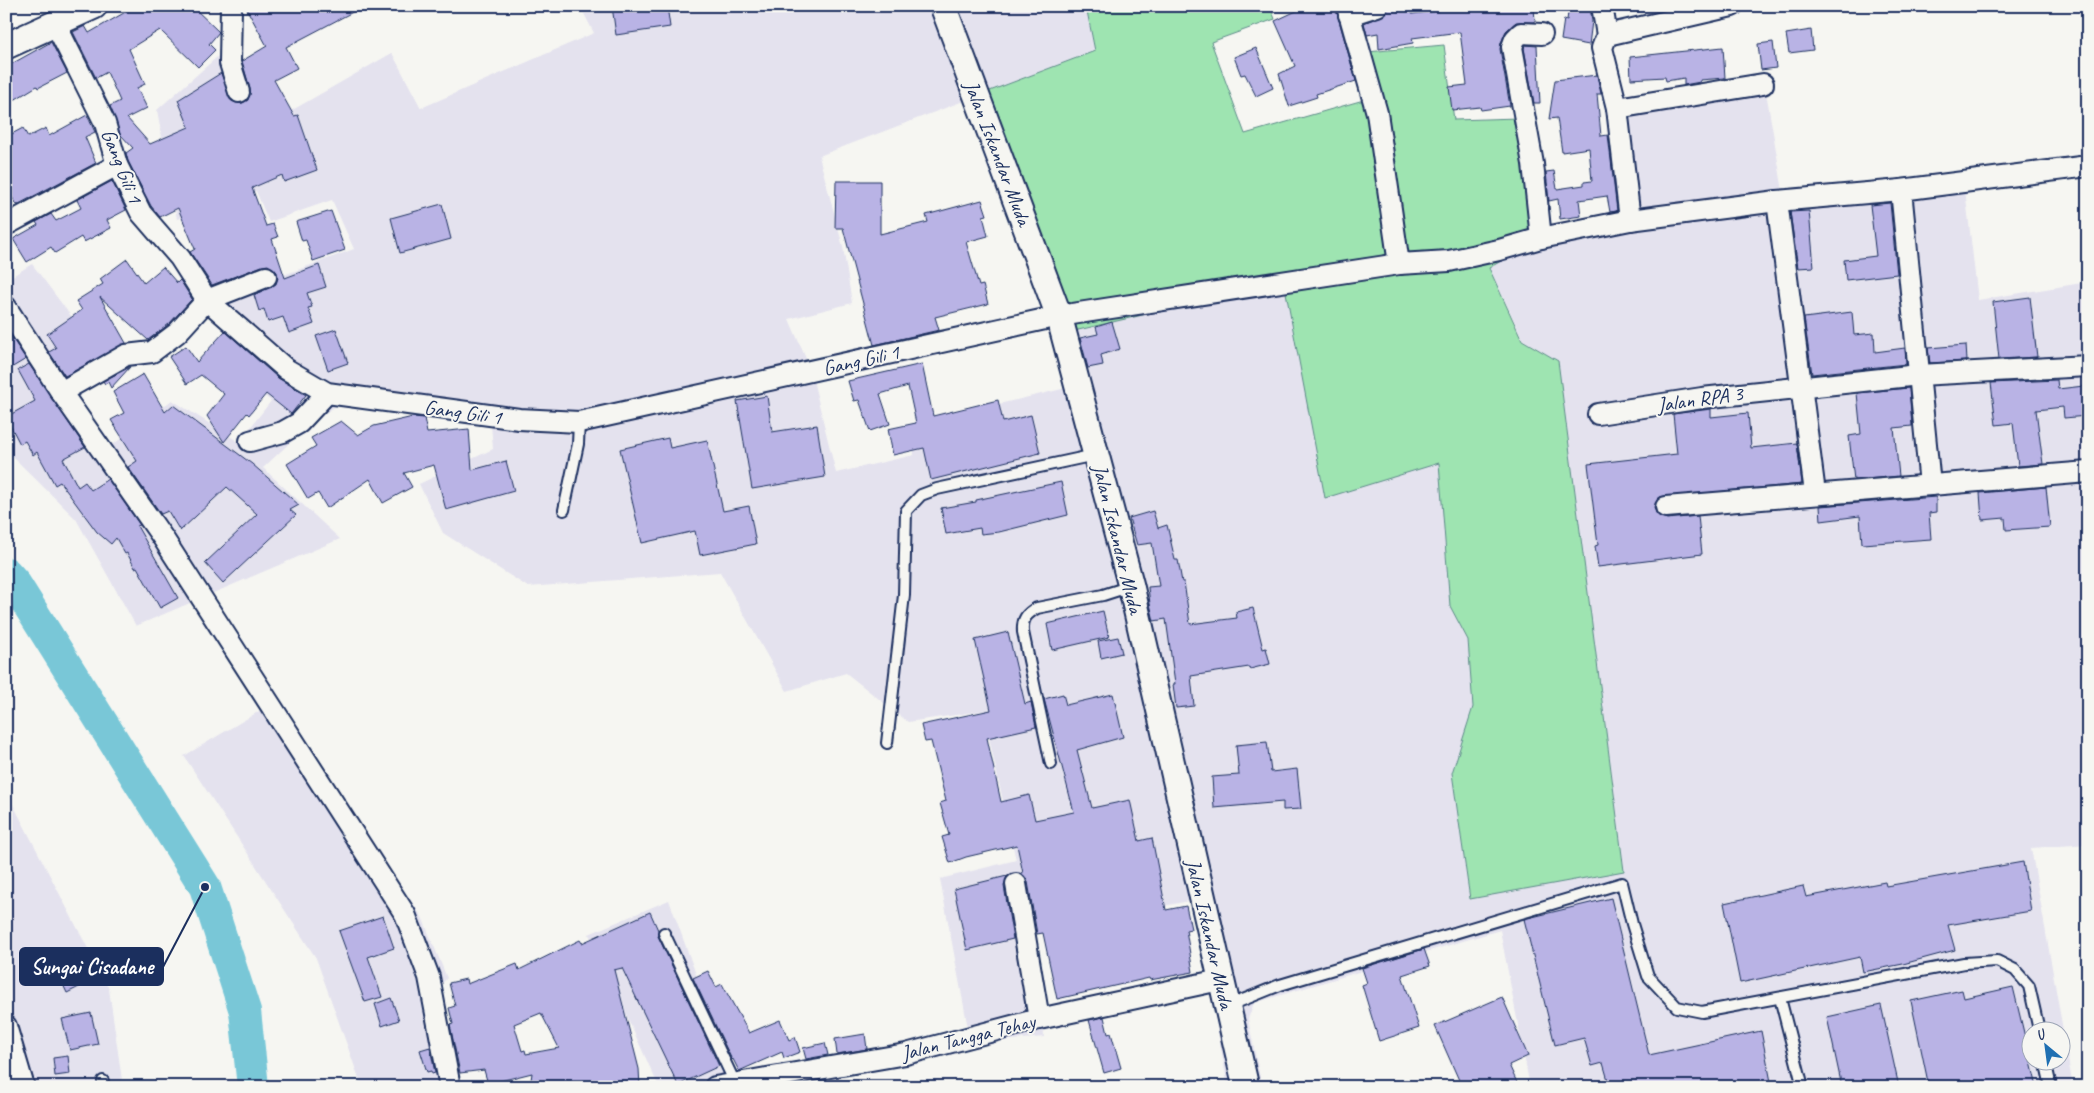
<svg xmlns="http://www.w3.org/2000/svg" width="2094" height="1093" font-family="Caveat,sans-serif">
<style>
.built{fill:#e4e2ee;fill-rule:evenodd}
.green{fill:#9ee4b1;stroke:#5c8a88}
.lines{fill:none;stroke-linecap:round;stroke-linejoin:round}
.river{stroke:#79c7d7;stroke-width:32}
.building{fill:#b9b3e5;stroke:#1b2f5e;fill-rule:evenodd}
.service-casing{stroke:#1b2f5e;stroke-width:14}
.minor-casing{stroke:#1b2f5e;stroke-width:24}
.tertiary-casing{stroke:#1b2f5e;stroke-width:29}
.service{stroke:#f6f6f2;stroke-width:10}
.minor{stroke:#f6f6f2;stroke-width:20}
.tertiary{stroke:#f6f6f2;stroke-width:25}
.labels{text-anchor:middle;stroke-width:4;stroke-linejoin:round;paint-order:stroke}
.street-label{font-size:21px;fill:#1b2f5e;stroke:#f6f6f2}
.leader{fill:none;stroke:#1b2f5e;stroke-width:2}
.callout-dot{fill:#1b2f5e;stroke:#f6f6f2;stroke-width:2}
.callout{fill:#1b2f5e;stroke:#1b2f5e;stroke-width:2}
.callout-label{font-size:22px;text-anchor:middle;font-weight:bold;fill:#fff}
</style>
<rect width="100%" height="100%" fill="#f6f6f2"/>
<filter id="ink" filterUnits="userSpaceOnUse"><feTurbulence type="fractalNoise" baseFrequency=".02" numOctaves="2"/><feDisplacementMap in="SourceGraphic" scale="10" xChannelSelector="R" yChannelSelector="G"/><feConvolveMatrix kernelMatrix="1 2 1 2 8 2 1 2 1" color-interpolation-filters="sRGB"/></filter>
<g filter="url(#ink)">
<g class="built">
<path d="M580,6H1086L1095,51L819,156L843,247L852,303L789,319L810,368L836,473L914,455L911,425L1087,383L1074,331L1285,282L1439,462L1450,606L1468,640L1473,707L1452,773L1470,898L1624,871L1558,361L1523,340L1489,267L1547,234L1637,221L1623,112L1766,92L1783,191L1963,172L1978,300L2088,282V844L2031,848L2073,1087H1593L1591,1081L1564,1087H1530L1500,930L1254,1003L1248,1019L1262,1087H1228L1194,900L1033,932L1044,1037L971,1044L940,879L1016,860L983,711L908,722L846,673L787,691L720,572L528,587L443,533L419,484L493,449L491,424L343,402L315,419L263,468L340,539L136,626L76,519L6,450V280L32,264L92,344L59,368L111,446L172,400L239,442L271,401L241,378L259,352L214,301L354,249L332,200L269,222L256,191L177,219L157,110L225,50L268,124L392,53L421,108L594,33ZM2032,1030H2062V1060H2032Z"/>
<path d="M271,704L422,917L447,978L435,991L452,1087H362L316,958L184,756Z"/>
<path d="M6,791L109,989L123,1087H6V1084L19,1079L6,1044Z"/>
<path d="M669,900L731,1071L685,1087H659L589,934Z"/>
</g>
<path class="green" d="M1086,6H1270L1275,19L1211,42L1245,134L1374,97L1367,52L1444,45L1454,120L1518,118L1532,243L1489,268L1522,340L1558,361L1624,871L1470,899L1452,773L1473,707L1468,640L1450,606L1439,463L1325,498L1284,282L1074,331L974,97L1095,51Z"/>
<g class="lines">
<path class="river" d="M6,573L14,582L205,887L245,1011L253,1087"/>
</g>
<g class="building">
<path d="M136,6H192L219,32L209,44L215,50L198,67L160,30L129,49L145,84L137,88L147,108L127,118L150,144L189,127L178,100L221,73L231,100L236,103H242L248,100L250,89L242,61L267,46L245,6H364L286,47L297,68L274,80L294,116L298,115L317,170L284,182L282,175L252,188L266,226L273,224L278,237L272,239L285,278L319,265L326,287L307,293L312,307L308,308L314,324L289,333L283,317L268,322L264,309L259,311L254,295L276,284L278,278L277,272L268,265L262,266L212,285L190,252L195,249L178,208L160,217L151,206L128,161L126,153L133,148L120,134L110,106L120,101L107,72L96,78L73,32L85,26L89,33Z"/>
<path d="M612,6H667L670,27L616,35Z"/>
<path d="M1307,6H1335L1356,81L1316,94L1317,97L1289,106L1279,74L1295,66L1275,21Z"/>
<path d="M1389,6H1411L1412,14L1439,11V6H1534L1535,22H1516L1506,31L1501,43L1500,49L1510,106L1481,110L1480,107L1452,110L1449,87L1467,85L1460,32L1412,38L1413,43L1379,49L1378,33L1367,35L1364,23L1385,14Z"/>
<path d="M1569,6L1590,7L1592,21L1589,45L1561,40L1564,19L1567,20Z"/>
<path d="M1811,30L1813,50L1789,53L1786,34Z"/>
<path d="M51,42L67,73L38,88L37,86L6,105V67Z"/>
<path d="M1773,42L1776,68L1761,70L1758,44Z"/>
<path d="M1526,45L1537,46L1540,103H1534L1524,48Z"/>
<path d="M1723,47L1725,78L1700,80V82L1684,85V78L1666,81L1665,77L1631,79L1630,57Z"/>
<path d="M1256,48L1273,88L1256,96L1245,74L1241,75L1234,57Z"/>
<path d="M1597,75L1601,94H1597L1601,136L1608,135L1617,211L1610,212L1607,196L1579,200L1581,216L1560,219L1558,199L1549,201L1546,172L1554,171L1557,189L1584,185V182L1592,181L1589,148L1562,152L1557,118L1549,119L1555,80Z"/>
<path d="M87,115L95,132L85,137L96,163L17,205L6,188V137L23,128L28,137L46,128L49,136Z"/>
<path d="M112,181L126,210L107,220L111,228L84,242L81,237L55,253L51,247L27,262L13,239L38,225L36,222L51,214L56,221L81,208L77,200Z"/>
<path d="M836,181H880V234L928,222L926,215L982,200L987,215L983,216L988,236L966,242L979,286L983,285L988,304L935,317L939,330L874,345L843,228H835Z"/>
<path d="M1890,203L1897,274L1846,280L1844,260L1876,256L1870,205Z"/>
<path d="M442,204L451,239L400,253L391,218Z"/>
<path d="M331,211L345,250L313,261L306,240L302,241L296,222Z"/>
<path d="M1809,211L1814,267L1798,268L1790,212Z"/>
<path d="M127,259L144,283L163,267L177,283L180,280L192,299L169,324L148,340L100,297L126,343L65,376L49,352L56,348L47,334L82,310L76,301L103,284L100,279Z"/>
<path d="M2030,297L2037,357L1999,359L1993,302Z"/>
<path d="M1852,312L1854,335L1874,333L1875,352L1905,348L1906,364L1812,374L1804,318Z"/>
<path d="M1112,322L1120,349L1101,355L1103,365L1088,368L1080,338L1098,334L1096,327Z"/>
<path d="M6,329L26,359L6,371Z"/>
<path d="M336,329L348,363L328,370L316,336Z"/>
<path d="M225,331L278,378L306,395L291,414L266,394L249,415L247,413L224,442L207,416L224,394L201,375L187,384L169,357L186,346L197,362Z"/>
<path d="M1966,345L1967,361L1930,363L1928,348Z"/>
<path d="M29,364L85,447L63,459L78,487L85,482L91,490L108,479L140,525L137,526L178,598L160,608L137,567L135,568L127,553L125,554L116,538L111,544L97,532L60,482L55,485L37,452L33,455L25,441L20,444L6,417L35,401L18,370Z"/>
<path d="M922,364L933,416L998,400L1003,422L1031,415L1040,453L931,480L924,448L893,455L888,429L916,423L908,386L880,394L890,424L870,431L859,400L854,401L848,381Z"/>
<path d="M130,367L111,388L108,382L105,384L103,381Z"/>
<path d="M143,374L165,412L173,405L252,464L299,505L290,510L296,515L223,583L205,563L257,514L227,487L180,531L168,511L161,514L128,467L137,461L111,420L124,413L113,392Z"/>
<path d="M2057,380L2058,389L2084,386L2087,416L2064,418L2063,407L2036,410L2043,464L2018,466L2013,423L1996,425L1991,383Z"/>
<path d="M1909,388L1912,426L1894,428L1899,476L1854,480L1849,436L1861,434L1857,393Z"/>
<path d="M767,396L772,432L817,425L825,477L752,489L737,401Z"/>
<path d="M1711,409V417L1748,413L1751,448L1797,443L1802,484L1660,497L1656,502L1654,507L1656,513L1661,517L1667,519L1698,516L1702,554L1598,567L1595,546L1598,545L1588,464L1677,454L1673,414Z"/>
<path d="M413,417L424,418L427,433L469,429L472,470L506,461L514,491L446,510L434,465L404,473L412,487L383,503L370,479L327,508L318,493L308,499L287,464L316,446L311,438L341,421L358,435L374,426Z"/>
<path d="M668,438L670,448L707,440L723,511L749,506L756,544L700,555L695,531L642,543L620,449Z"/>
<path d="M1061,482L1068,515L999,532L981,534L980,528L946,534L941,508L976,502V500Z"/>
<path d="M2046,487L2050,527L2006,530L2005,518L1982,520L1980,493Z"/>
<path d="M1936,497V512L1929,513L1931,539L1862,544L1860,516L1821,521L1820,506Z"/>
<path d="M1153,511L1158,528L1167,525L1175,560H1178L1182,582H1184L1190,624L1237,618L1236,612L1253,608L1263,649L1266,648L1270,664L1250,669L1249,667L1191,676L1194,706L1176,708L1173,684H1175L1166,619L1154,621L1150,604L1148,587L1159,586L1152,543L1137,545L1129,518Z"/>
<path d="M1103,611L1109,637L1052,650L1047,624Z"/>
<path d="M1008,632L1025,704L1031,702L1036,727L987,738L1001,802L1029,795L1035,820L1074,812L1044,699L1063,694L1066,705L1113,694L1123,737L1077,750L1092,808L1130,800L1139,841L1152,838L1166,910L1186,906L1191,929L1186,930L1193,972L1150,980L1149,978L1057,999L1043,933L1037,934L1028,882L1021,873H1023L1017,845L966,857L950,863L942,837L949,835L940,803L946,801L931,741L925,742L921,725L991,710L975,640Z"/>
<path d="M1118,637L1122,653L1101,658L1098,641Z"/>
<path d="M1267,742L1271,772L1297,769L1301,809L1283,810V802L1214,808L1212,777L1239,775L1236,745Z"/>
<path d="M2023,862L2031,911L1948,925L1955,950L1903,964L1863,972L1860,957L1740,983L1724,903L1803,886L1806,897L1885,882L1886,886Z"/>
<path d="M1007,876L1004,886L1013,939L967,950L954,889Z"/>
<path d="M1611,898L1649,1055L1761,1031L1772,1087H1610L1603,1063L1592,1066L1584,1038L1555,1045L1524,919Z"/>
<path d="M650,912L658,930V936L719,1066L678,1085L622,968L614,970L639,1069L640,1087H530L532,1073L488,1084L484,1070L460,1073L450,1025L453,1024L449,1008L455,1006L449,983L466,979L467,984L517,964L519,970L580,940L582,943ZM541,1013L559,1048L526,1054L525,1050L522,1051L514,1024Z"/>
<path d="M383,916L394,948L368,957L382,997L365,1002L339,931Z"/>
<path d="M1424,949L1430,966L1402,975L1419,1028L1379,1041L1362,985L1367,983L1362,968Z"/>
<path d="M75,970L83,985L67,993L60,978Z"/>
<path d="M708,971L716,987L722,984L749,1033L780,1020L789,1040L795,1037L800,1052L784,1058L782,1052L739,1071L733,1059L732,1060L693,978Z"/>
<path d="M2013,987L2037,1087H1929L1911,1001L1962,990L1964,998Z"/>
<path d="M1502,997L1528,1056L1509,1065L1519,1087H1462L1435,1026Z"/>
<path d="M391,998L399,1020L382,1026L375,1004Z"/>
<path d="M1881,1005L1899,1087H1842L1827,1017Z"/>
<path d="M91,1013L98,1044L70,1050L62,1019Z"/>
<path d="M1104,1017L1108,1034L1111,1033L1121,1068L1104,1073L1089,1020Z"/>
<path d="M865,1034L867,1049L837,1054L835,1039Z"/>
<path d="M825,1043L828,1055L806,1059L803,1048Z"/>
<path d="M430,1047L435,1073L432,1074L431,1071L427,1072L420,1050Z"/>
<path d="M68,1056L70,1074L55,1076L53,1058Z"/>
</g>
<g class="lines">
<defs>
<g id="service">
<path d="M564,510L578,444L579,422"/>
<path d="M887,743L904,595L906,511L921,495L937,489L1095,455"/>
<path d="M1051,764L1023,632C1022,619 1026,614 1037,608L1103,595L1131,586"/>
<path d="M664,933L735,1083"/>
<path d="M1780,998L1803,1087"/>
<path d="M1228,1006L1280,985L1622,883L1632,924L1648,976L1677,1007L1702,1012L1964,963L1997,961L2015,970L2029,986L2039,1030"/>
<path d="M2045,1060L2051,1087"/>
<path d="M103,1087V1081"/>
</g>
<g id="minor">
<path d="M231,6L230,63L239,92"/>
<path d="M1347,6L1377,113L1399,264"/>
<path d="M1602,6L1607,35"/>
<path d="M1349,15L1377,6"/>
<path d="M55,23L105,123L117,165L141,213L180,258L207,300L286,369L327,393L519,419L579,422L1059,316L1399,264L1449,261L1499,250L1541,238L1630,220L1777,201L1901,190L2088,166"/>
<path d="M1617,108L1763,84"/>
<path d="M1901,190L1930,485"/>
<path d="M1777,201L1815,493"/>
<path d="M1630,220L1617,108L1602,48L1607,35L1732,6"/>
<path d="M6,225L117,165"/>
<path d="M1541,238L1533,164L1512,47L1515,39L1521,33L1542,34"/>
<path d="M6,307L61,392L163,538L405,914L429,977L450,1087"/>
<path d="M61,392L126,355L152,352L177,333L207,300L266,277"/>
<path d="M1598,414L1702,398L1919,375L2088,366"/>
<path d="M250,441L283,432L299,423L327,393"/>
<path d="M1666,507L2088,472"/>
<path d="M1016,884L1039,1019"/>
<path d="M6,1026L24,1087"/>
<path d="M715,1087L906,1054L1039,1019L1220,980"/>
</g>
<g id="tertiary">
<path d="M943,6L1059,316L1131,586L1246,1087"/>
<path d="M6,46L94,6"/>
</g>
</defs>
<use href="#service" class="service-casing"/>
<use href="#minor" class="minor-casing"/>
<use href="#tertiary" class="tertiary-casing"/>
<use href="#service" class="service"/>
<use href="#minor" class="minor"/>
<use href="#tertiary" class="tertiary"/>
</g>
</g>
<g class="labels">
<g class="street-label">
<text transform="translate(998 153) rotate(69)" y="7">Jalan Iskandar Muda</text>
<text transform="translate(122 166) rotate(68)" y="7">Gang Gili 1</text>
<text transform="translate(861 360) rotate(-13)" y="7">Gang Gili 1</text>
<text transform="translate(1700 399) rotate(-8)" y="7">Jalan RPA 3</text>
<text transform="translate(463 412) rotate(8)" y="7">Gang Gili 1</text>
<text transform="translate(1118 539) rotate(76)" y="7">Jalan Iskandar Muda</text>
<text transform="translate(1210 934) rotate(77)" y="7">Jalan Iskandar Muda</text>
<text transform="translate(968 1037) rotate(-14)" y="7">Jalan Tangga Tehay</text>
</g>
</g>
<path class="leader" d="M205 887L163 967"/>
<circle class="callout-dot" cx="205" cy="887" r="5"/>
<rect class="callout" x="20" y="948" width="143" height="37" rx="5"/>
<g class="callout-label">
<text x="92" y="974">Sungai Cisadane</text>
</g>
<rect width="2094" height="1093" fill="none" stroke="#f6f6f2" stroke-width="25"/>
<rect x="12" y="12" width="2069" height="1068" fill="none" stroke="#1b2f5e" stroke-width="2" filter="url(#ink)"/>
<g transform="translate(2046 1046) rotate(331)"><circle r="24" fill="#f6f6f2" stroke="#9ea6b7"/>
<path d="M0-4L9 19L0 12L-9 19Z" fill="#1f6fb2"/>
<text y="-8" font-size="14" font-weight="bold" text-anchor="middle" fill="#1b2f5e">U</text>
</g>
</svg>
